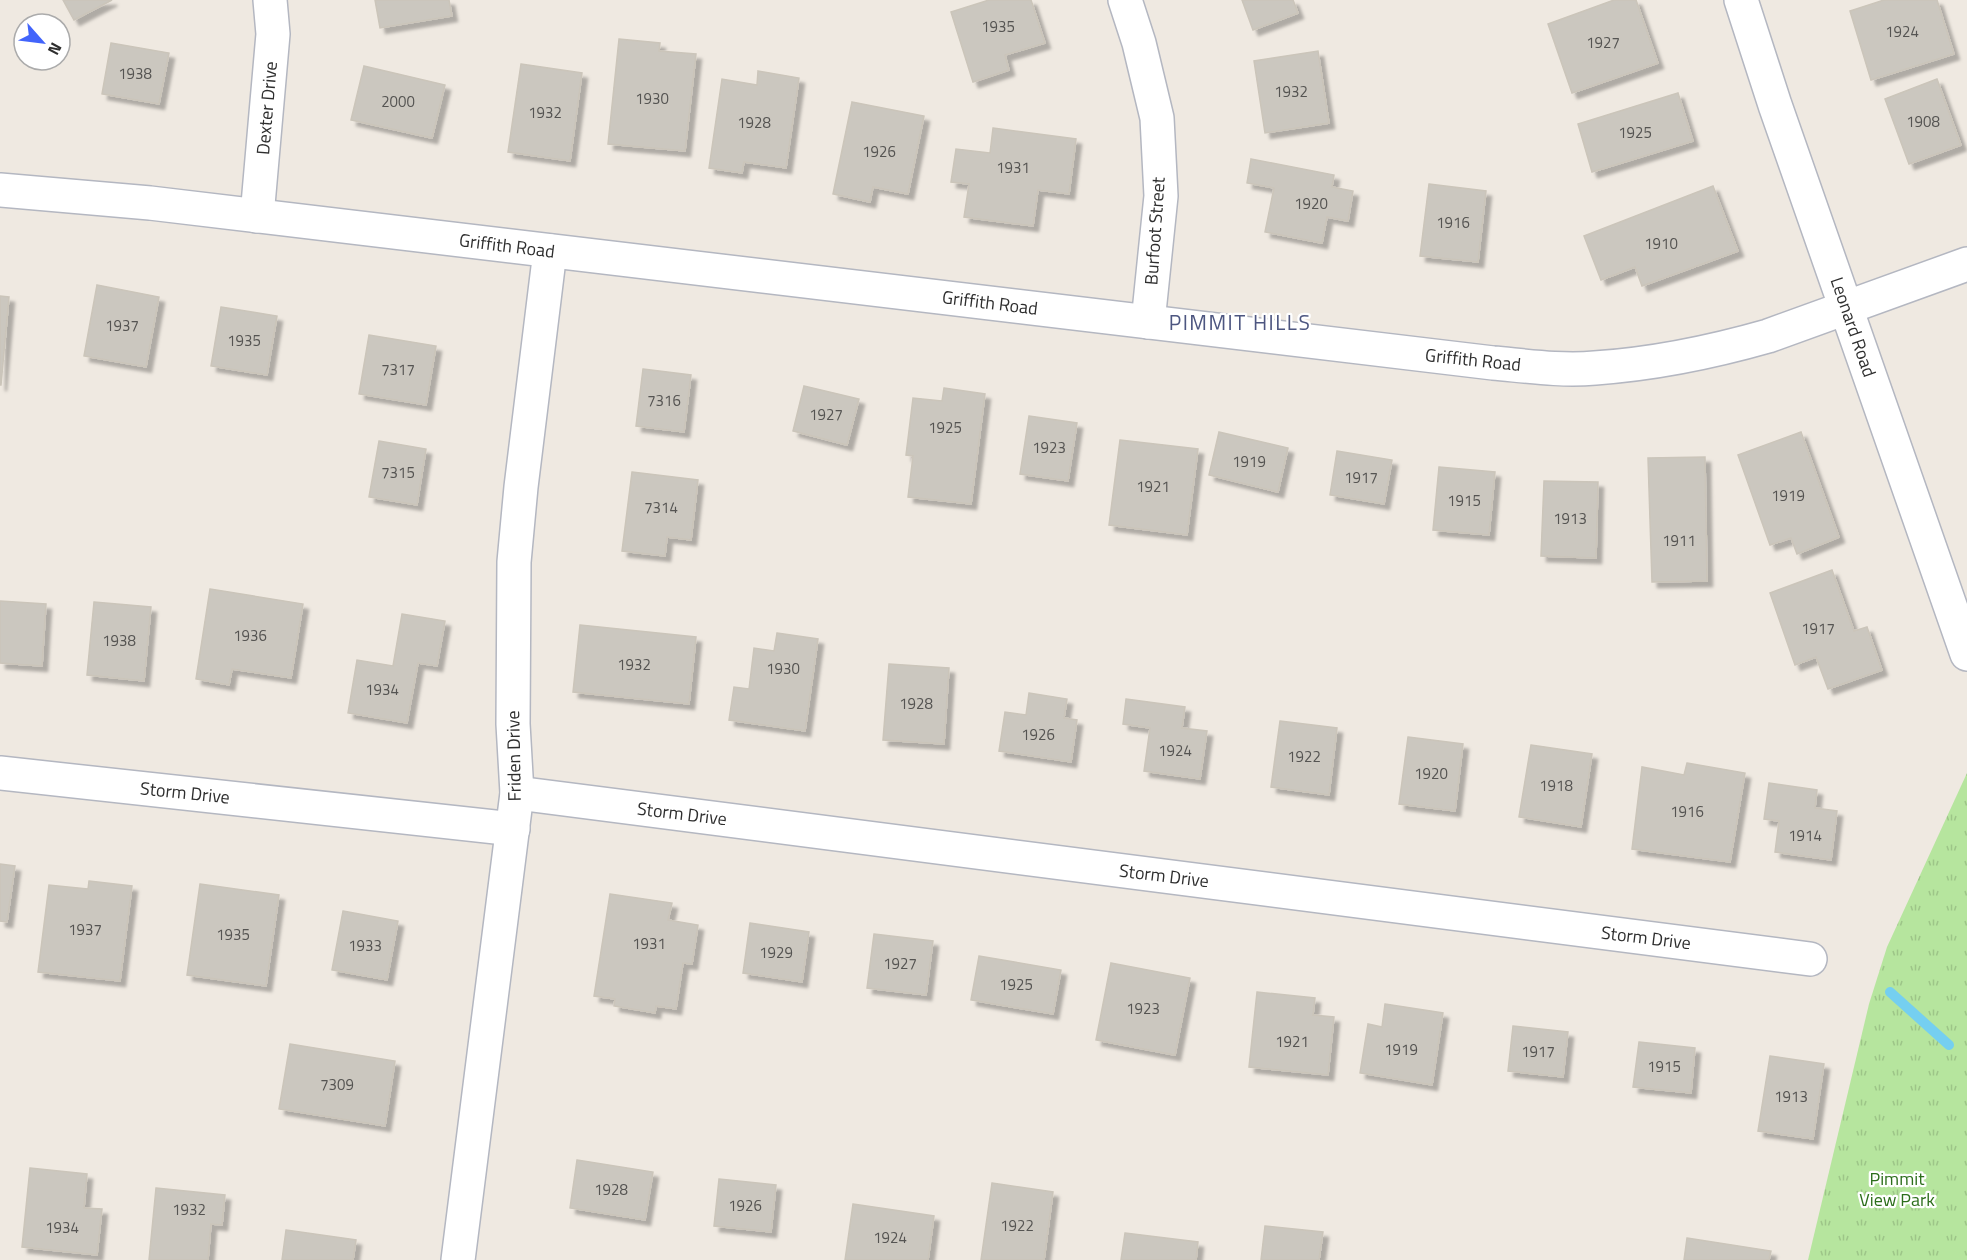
<svg xmlns="http://www.w3.org/2000/svg" width="1967" height="1260" font-family="'Titillium Web',sans-serif">
<style>
.grass{fill:url(#grass-tufts)}
.lines{fill:none;stroke-linecap:round;stroke-linejoin:round}
.stream{stroke:#75cff0;stroke-width:10}
.building{fill:#cbc7bf;stroke:#cbc5ba;stroke-width:1.5;filter:url(#shadow)}
.street-casing{stroke:#b4b7c1;stroke-width:36}
.secondary-casing{stroke:#b4b7c1;stroke-width:36}
.street{stroke:#fff;stroke-width:33}
.secondary{stroke:#fff;stroke-width:33}
.labels{text-anchor:middle;stroke-width:4.5;stroke-linejoin:round;paint-order:stroke}
.number-label{font-size:15px;fill:#555452}
.street-label{font-size:18px;fill:#2e2e2e;stroke:#fff}
.park-label{font-size:18px;fill:#2c6e1b;stroke:#fff}
.quarter-label{font-size:21px;letter-spacing:1.5px;fill:#4d5680;stroke:#fff}
</style>
<defs>
<pattern id="grass-tufts" width="24" height="20" patternUnits="userSpaceOnUse" patternTransform="scale(1.5)"><rect width="24" height="20" fill="#b6e59e"/><path d="M3 7l-1-3M5 7V3M7 7l1-3M15 17l-1-3M17 17v-4M19 17l1-3" fill="none" stroke="#9dc588"/></pattern>
<filter id="shadow"><feDropShadow dx="5.5" dy="5.5" stdDeviation="1.5" flood-color="#0004"/></filter>
</defs>
<rect width="100%" height="100%" fill="#efe9e1"/>
<path class="grass" d="M1967,773V1260H1808L1869,1004L1887,947Z"/>
<g class="lines">
<path class="stream" d="M1890,992L1949,1045"/>
</g>
<g class="building">
<path d="M63,0H112L74,20Z"/>
<path d="M375,0H449L452,16L380,28Z"/>
<path d="M989,0H1031L1045,43L1005,55L1009,70L973,82L951,12Z"/>
<path d="M1242,0H1293L1298,13L1253,30Z"/>
<path d="M1614,0H1636L1658,63L1572,93L1548,24Z"/>
<path d="M1884,0H1937L1954,54L1871,80L1850,11Z"/>
<path d="M619,39L660,43L659,51L696,54L685,151L608,144Z"/>
<path d="M111,43L169,53L159,104L102,94Z"/>
<path d="M1318,51L1329,123L1265,133L1254,61Z"/>
<path d="M521,64L582,73L570,161L508,152Z"/>
<path d="M364,66L445,85L432,138L351,120Z"/>
<path d="M758,71L799,78L786,168L744,162L742,173L709,168L722,79L757,85Z"/>
<path d="M1937,79L1961,145L1909,164L1885,99Z"/>
<path d="M1678,93L1693,141L1592,172L1578,124Z"/>
<path d="M852,102L924,116L908,194L873,187L870,202L833,194Z"/>
<path d="M993,128L1076,139L1069,194L1038,190L1033,226L964,217L969,184L951,182L956,149L990,153Z"/>
<path d="M1251,159L1334,175L1332,187L1353,191L1348,221L1327,217L1322,243L1265,232L1274,188L1247,183Z"/>
<path d="M1429,184L1486,191L1478,262L1420,256Z"/>
<path d="M1713,186L1738,251L1642,286L1635,267L1601,280L1584,236Z"/>
<path d="M97,285L159,297L146,367L84,356Z"/>
<path d="M0,296L9,297L1,385H0Z"/>
<path d="M221,307L277,316L267,375L211,366Z"/>
<path d="M369,335L436,346L426,405L359,394Z"/>
<path d="M643,369L691,375L684,432L636,426Z"/>
<path d="M804,386L859,399L847,445L793,431Z"/>
<path d="M944,388L985,394L971,504L908,497L913,456L906,455L913,398L942,401Z"/>
<path d="M1029,416L1077,423L1068,481L1020,474Z"/>
<path d="M1219,432L1288,448L1278,492L1209,475Z"/>
<path d="M1801,432L1839,537L1797,554L1791,538L1770,545L1738,455Z"/>
<path d="M1120,440L1198,449L1187,535L1109,525Z"/>
<path d="M379,441L426,449L417,505L369,497Z"/>
<path d="M1337,451L1392,460L1384,504L1330,495Z"/>
<path d="M1705,457L1707,581L1652,582L1648,458Z"/>
<path d="M1439,467L1495,472L1489,535L1433,530Z"/>
<path d="M632,472L698,480L691,540L667,537L665,556L622,551Z"/>
<path d="M1544,481L1598,482L1596,558L1541,556Z"/>
<path d="M1832,570L1854,631L1867,627L1882,670L1828,689L1816,657L1795,665L1770,593Z"/>
<path d="M210,589L303,604L291,678L232,669L229,685L196,679Z"/>
<path d="M0,601L46,604L42,666L0,663Z"/>
<path d="M94,602L151,607L144,681L87,675Z"/>
<path d="M402,614L445,621L437,666L418,663L407,723L348,713L357,660L393,666Z"/>
<path d="M580,625L696,637L689,704L573,692Z"/>
<path d="M777,633L818,639L805,731L729,720L734,687L749,689L754,648L774,651Z"/>
<path d="M889,664L949,668L944,744L883,740Z"/>
<path d="M1029,693L1067,699L1064,718L1077,720L1071,762L999,751L1005,712L1026,715Z"/>
<path d="M1126,699L1185,707L1182,728L1207,731L1200,779L1144,771L1150,728L1123,724Z"/>
<path d="M1280,721L1337,728L1329,795L1271,787Z"/>
<path d="M1408,737L1463,744L1455,811L1399,804Z"/>
<path d="M1531,745L1592,754L1581,827L1519,817Z"/>
<path d="M1687,763L1745,773L1730,862L1632,849L1642,767L1684,775Z"/>
<path d="M1769,783L1817,790L1815,808L1837,811L1831,860L1775,852L1779,821L1764,819Z"/>
<path d="M0,864L15,866L7,922L0,921Z"/>
<path d="M89,881L132,886L120,981L38,972L49,885L88,889Z"/>
<path d="M200,884L279,895L266,986L187,975Z"/>
<path d="M610,894L672,903L668,920L698,925L692,964L683,963L676,1009L656,1006L655,1013L614,1006L615,999L594,996Z"/>
<path d="M343,911L398,921L387,980L332,970Z"/>
<path d="M750,923L809,932L802,982L743,973Z"/>
<path d="M874,934L933,941L926,995L867,988Z"/>
<path d="M979,956L1061,970L1053,1014L971,1000Z"/>
<path d="M1111,963L1190,978L1175,1055L1096,1040Z"/>
<path d="M1257,992L1315,998L1313,1015L1334,1017L1328,1075L1249,1067Z"/>
<path d="M1385,1004L1443,1013L1432,1085L1360,1073L1368,1024L1382,1027Z"/>
<path d="M1513,1026L1568,1032L1563,1077L1508,1071Z"/>
<path d="M1639,1042L1695,1048L1691,1093L1633,1087Z"/>
<path d="M290,1044L395,1061L385,1126L279,1109Z"/>
<path d="M1770,1056L1824,1064L1813,1139L1758,1131Z"/>
<path d="M577,1160L653,1172L645,1220L570,1208Z"/>
<path d="M30,1168L87,1174L84,1208L102,1209L97,1255L22,1247Z"/>
<path d="M719,1179L776,1185L771,1232L714,1226Z"/>
<path d="M992,1183L1053,1192L1044,1260H981Z"/>
<path d="M156,1188L225,1195L222,1225L211,1224L208,1260H149Z"/>
<path d="M853,1204L934,1216L928,1260H845Z"/>
<path d="M1265,1226L1323,1232L1319,1260H1261Z"/>
<path d="M286,1230L356,1240L353,1260H282Z"/>
<path d="M1125,1233L1198,1242L1196,1260H1121Z"/>
<path d="M1687,1238L1771,1251L1769,1260H1684Z"/>
</g>
<g class="lines">
<defs>
<g id="street">
<path d="M1125,0L1139,43L1157,118L1161,196L1148,322"/>
<path d="M1741,0L1775,105L1967,654"/>
<path d="M257,216L273,34L270,0"/>
<path d="M0,773L513,829"/>
<path d="M517,793L1810,959"/>
<path d="M458,1260L517,793L513,724L514,562L521,487L550,251"/>
</g>
<path id="secondary" d="M0,190L150,203L1493,363C1527,366 1561,371 1595,368C1653,364 1712,352 1768,336L1967,264"/>
</defs>
<use href="#street" class="street-casing"/>
<use href="#secondary" class="secondary-casing"/>
<use href="#street" class="street"/>
<use href="#secondary" class="secondary"/>
</g>
<g class="labels">
<g class="number-label">
<text x="998" y="32">1935</text>
<text x="1902" y="37">1924</text>
<text x="1603" y="48">1927</text>
<text x="135" y="79">1938</text>
<text x="1291" y="97">1932</text>
<text x="652" y="104">1930</text>
<text x="398" y="107">2000</text>
<text x="545" y="118">1932</text>
<text x="1923" y="127">1908</text>
<text x="754" y="128">1928</text>
<text x="1635" y="138">1925</text>
<text x="879" y="157">1926</text>
<text x="1013" y="173">1931</text>
<text x="1311" y="209">1920</text>
<text x="1453" y="228">1916</text>
<text x="1661" y="249">1910</text>
<text x="122" y="331">1937</text>
<text x="244" y="346">1935</text>
<text x="398" y="375">7317</text>
<text x="664" y="406">7316</text>
<text x="826" y="420">1927</text>
<text x="945" y="433">1925</text>
<text x="1049" y="453">1923</text>
<text x="1249" y="467">1919</text>
<text x="398" y="478">7315</text>
<text x="1361" y="483">1917</text>
<text x="1153" y="492">1921</text>
<text x="1788" y="501">1919</text>
<text x="1464" y="506">1915</text>
<text x="661" y="513">7314</text>
<text x="1570" y="524">1913</text>
<text x="1679" y="546">1911</text>
<text x="1818" y="634">1917</text>
<text x="250" y="641">1936</text>
<text x="119" y="646">1938</text>
<text x="634" y="670">1932</text>
<text x="783" y="674">1930</text>
<text x="382" y="695">1934</text>
<text x="916" y="709">1928</text>
<text x="1038" y="740">1926</text>
<text x="1175" y="756">1924</text>
<text x="1304" y="762">1922</text>
<text x="1431" y="779">1920</text>
<text x="1556" y="791">1918</text>
<text x="1687" y="817">1916</text>
<text x="1805" y="841">1914</text>
<text x="85" y="935">1937</text>
<text x="233" y="940">1935</text>
<text x="649" y="949">1931</text>
<text x="365" y="951">1933</text>
<text x="776" y="958">1929</text>
<text x="900" y="969">1927</text>
<text x="1016" y="990">1925</text>
<text x="1143" y="1014">1923</text>
<text x="1292" y="1047">1921</text>
<text x="1401" y="1055">1919</text>
<text x="1538" y="1057">1917</text>
<text x="1664" y="1072">1915</text>
<text x="337" y="1090">7309</text>
<text x="1791" y="1102">1913</text>
<text x="611" y="1195">1928</text>
<text x="745" y="1211">1926</text>
<text x="189" y="1215">1932</text>
<text x="1017" y="1231">1922</text>
<text x="62" y="1233">1934</text>
<text x="890" y="1243">1924</text>
</g>
<g class="street-label">
<text transform="translate(267 108) rotate(-85)" y="6">Dexter Drive</text>
<text transform="translate(1155 231) rotate(-86)" y="6">Burfoot Street</text>
<text transform="translate(507 246) rotate(7)" y="6">Griffith Road</text>
<text transform="translate(990 303) rotate(7)" y="6">Griffith Road</text>
<text transform="translate(1853 327) rotate(71)" y="6">Leonard Road</text>
<text transform="translate(1473 360) rotate(6)" y="6">Griffith Road</text>
<text transform="translate(514 756) rotate(-91)" y="6">Friden Drive</text>
<text transform="translate(185 793) rotate(6)" y="6">Storm Drive</text>
<text transform="translate(682 814) rotate(7)" y="6">Storm Drive</text>
<text transform="translate(1164 876) rotate(7)" y="6">Storm Drive</text>
<text transform="translate(1646 938) rotate(7)" y="6">Storm Drive</text>
</g>
<g class="park-label">
<text x="1897" y="1185">Pimmit<tspan x="1897" dy="21">View Park</tspan></text>
</g>
<g class="quarter-label">
<text x="1240" y="330">PIMMIT HILLS</text>
</g>
</g>
<g transform="translate(42 42) rotate(118)"><circle r="28" fill="#ffffff" stroke="#ababab" stroke-width="1.5"/>
<path d="M0-4.5L10 22L0 15L-10 22Z" fill="#4264fb"/>
<text y="-9" font-size="16" font-weight="bold" text-anchor="middle" fill="#2e2e2e">N</text>
</g>
</svg>
